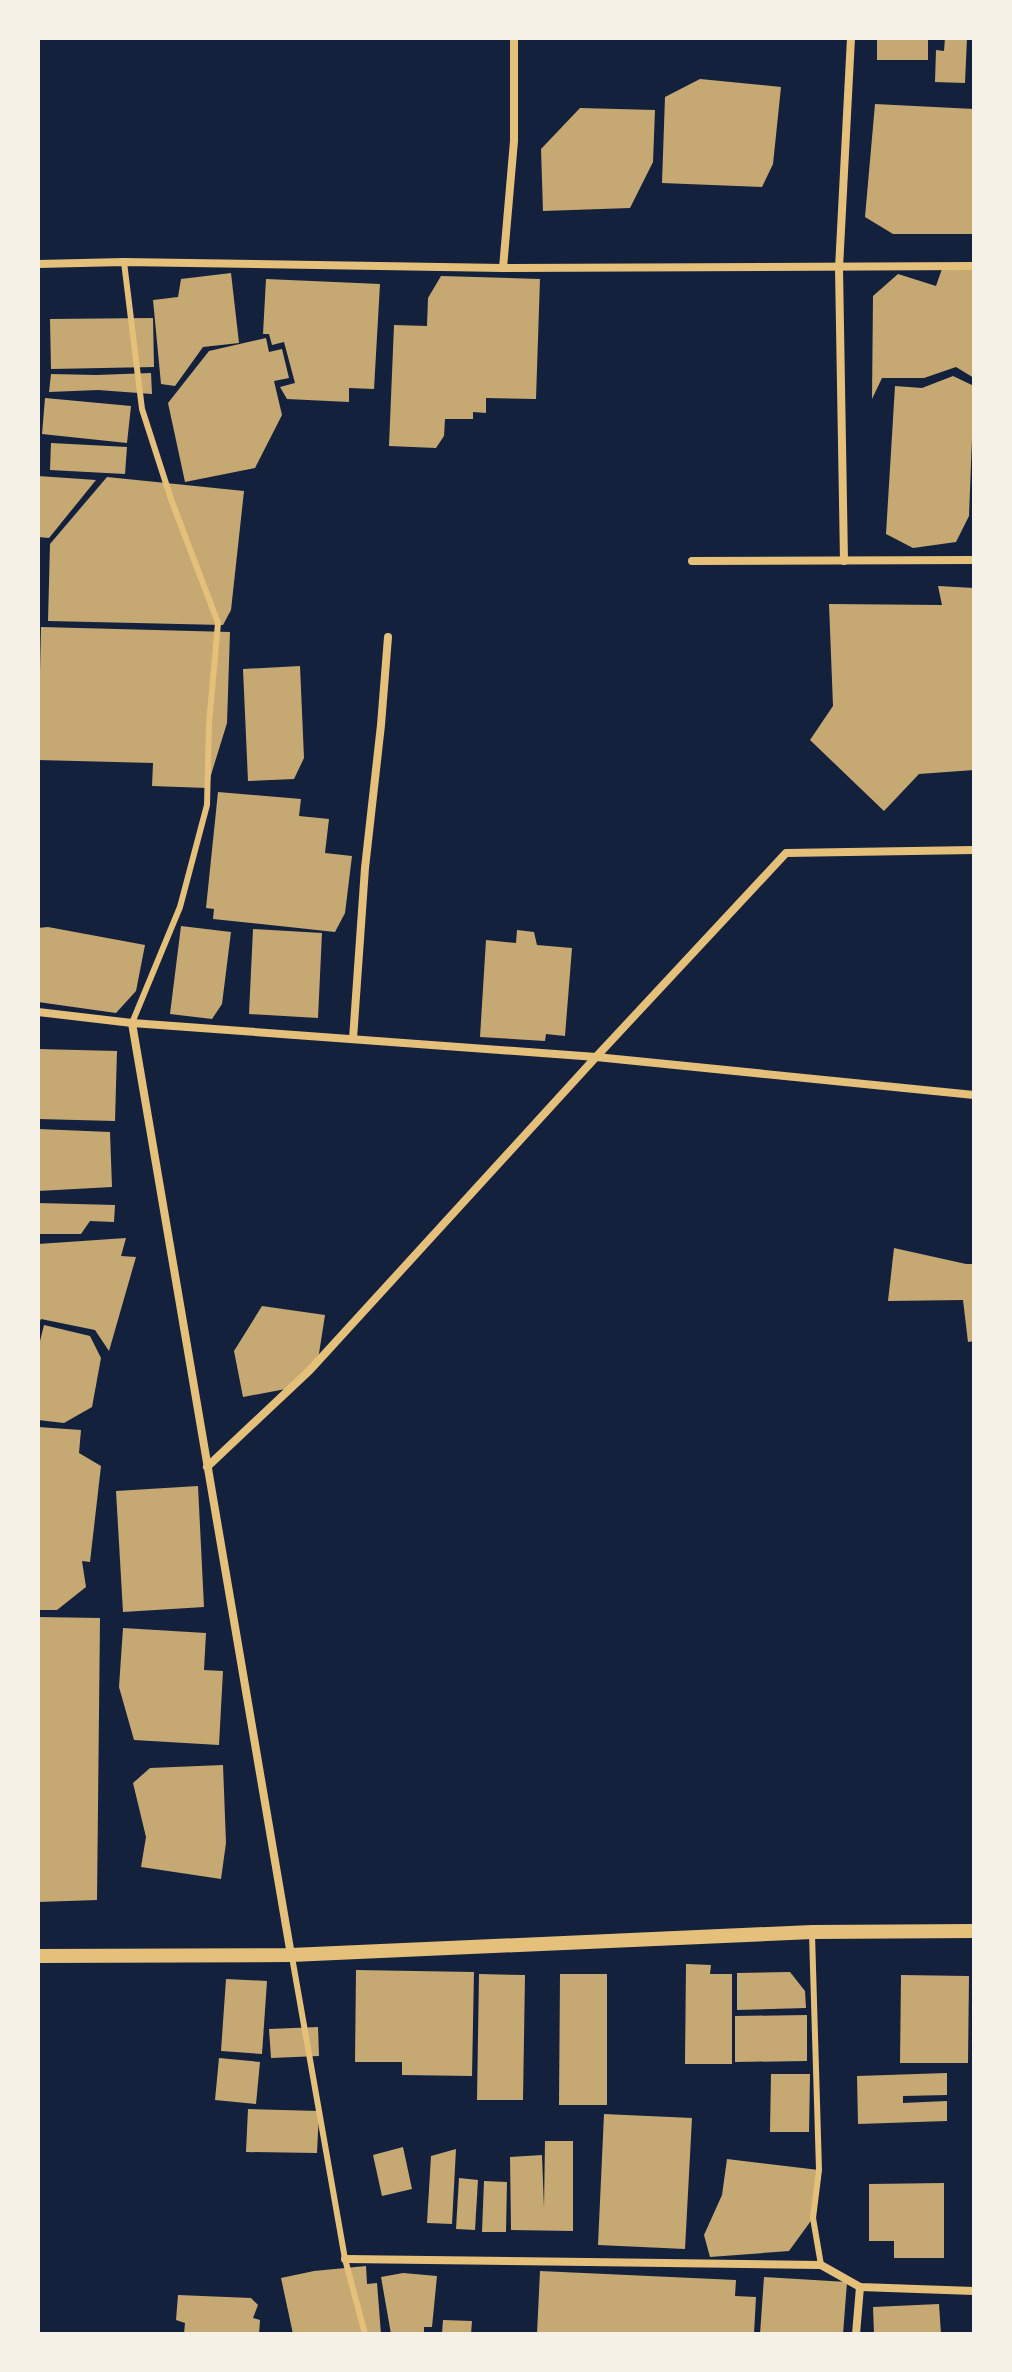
<svg xmlns="http://www.w3.org/2000/svg" width="1012" height="2372" font-family="'Titillium Web',sans-serif">
<style>
.building{fill:#c6a872}
.lines{fill:none;stroke-linecap:round;stroke-linejoin:round}
.service{stroke:#e5c07b;stroke-width:6}
.minor{stroke:#e5c07b;stroke-width:8}
.tertiary{stroke:#e5c07b;stroke-width:14}
</style>
<rect width="100%" height="100%" fill="#14213d"/>
<g class="building">
<rect x="877" y="38" width="51" height="22"/>
<path d="M945,38H967L965,83L935,82L936,50L944,51Z"/>
<path d="M700,79L781,87L773,164L762,187L662,183L665,97Z"/>
<path d="M875,104L974,109V234H893L865,217Z"/>
<path d="M580,108L655,110L653,162L630,208L543,211L541,149Z"/>
<path d="M943,266L974,267V378L956,367L924,378H882L872,399L873,296L898,274L936,286Z"/>
<path d="M231,273L239,343L203,347L175,386L161,384L153,300L178,297L181,279Z"/>
<path d="M441,276L540,279L536,399L486,398V413L473,412V419H445L444,436L436,448L389,446L394,325L427,326L428,298Z"/>
<path d="M266,279L380,284L374,389L349,388V402L287,399L280,387L295,383L284,342L272,345L269,334H263Z"/>
<path d="M153,318L154,367L51,369L50,319Z"/>
<path d="M266,338L269,352L282,349L289,378L274,381L282,415L255,468L185,482L168,403L209,351Z"/>
<path d="M151,373L152,394L98,390L49,392L51,374L96,375Z"/>
<path d="M953,376L974,386L969,516L956,542L913,548L886,534L895,386L922,388Z"/>
<path d="M45,398L131,406L127,443L42,434Z"/>
<path d="M51,443L127,447L125,474L50,470Z"/>
<path d="M38,476L96,480L49,538L38,537Z"/>
<path d="M107,477L244,491L231,610L223,625L48,621L50,544Z"/>
<path d="M938,586L974,588V770L919,774L884,811L810,740L833,706L829,604L942,605Z"/>
<path d="M41,627L230,632L227,723L207,788L152,786L153,763L38,760Z"/>
<path d="M300,666L304,758L294,779L248,781L243,669Z"/>
<path d="M218,792L301,799L299,816L329,819L325,853L352,856L345,913L335,932L213,919L214,909L206,908Z"/>
<path d="M181,926L231,932L222,1004L212,1019L170,1014Z"/>
<path d="M48,927L145,945L136,991L116,1013L38,1002V928Z"/>
<path d="M253,929L322,933L318,1018L249,1014Z"/>
<path d="M517,930L534,932L537,945L572,948L565,1036L546,1034L545,1041L480,1037L486,940L516,943Z"/>
<path d="M38,1049L117,1051L115,1121L38,1119Z"/>
<path d="M38,1129L110,1132L112,1187L38,1191Z"/>
<path d="M38,1203L115,1205L114,1222L90,1221L81,1234H38Z"/>
<path d="M126,1238L121,1256L136,1257L109,1351L95,1330L41,1319L38,1325V1244Z"/>
<path d="M894,1248L966,1264H974V1341L968,1342L963,1300L888,1301Z"/>
<path d="M262,1306L325,1315L318,1360L291,1388L243,1397L234,1351Z"/>
<path d="M44,1325L90,1336L101,1358L92,1407L64,1423L38,1420V1349Z"/>
<path d="M38,1427L81,1430L79,1453L101,1466L90,1562L82,1561L86,1587L57,1610H38Z"/>
<path d="M198,1486L204,1607L123,1612L116,1491Z"/>
<path d="M38,1617L100,1618L97,1900L38,1902Z"/>
<path d="M123,1628L206,1633L204,1670L223,1671L219,1745L134,1740L119,1687Z"/>
<path d="M223,1765L226,1843L221,1879L141,1867L146,1837L133,1783L150,1768Z"/>
<path d="M686,1964L711,1965L710,1974H732V2064H685Z"/>
<path d="M356,1970L474,1972L472,2076L402,2075V2062H355Z"/>
<path d="M790,1972L805,1991L806,2008L737,2010V1973Z"/>
<path d="M479,1974L525,1975L523,2100H477Z"/>
<path d="M560,1974H607V2105H559Z"/>
<path d="M901,1975L969,1976L968,2063H900Z"/>
<path d="M226,1979L267,1981L262,2054L221,2051Z"/>
<path d="M807,2015V2061L735,2062V2016Z"/>
<path d="M318,2027L319,2056L271,2058L269,2029Z"/>
<path d="M219,2058L260,2062L256,2104L215,2100Z"/>
<path d="M947,2073V2095L903,2096V2103L947,2101V2121L858,2124L857,2076Z"/>
<path d="M771,2074H810L809,2132H770Z"/>
<path d="M248,2109L319,2111L317,2153L246,2152Z"/>
<path d="M604,2114L692,2118L685,2249L598,2245Z"/>
<path d="M545,2141H573V2231L511,2230L510,2157L542,2155L544,2208Z"/>
<path d="M403,2147L412,2189L382,2196L373,2155Z"/>
<path d="M456,2149L452,2224L427,2223L431,2156Z"/>
<path d="M727,2159L819,2170L813,2218L789,2251L710,2257L704,2235L722,2195Z"/>
<path d="M459,2178L478,2180L475,2230L456,2229Z"/>
<path d="M484,2181L507,2182L506,2232H482Z"/>
<path d="M944,2183V2258H894V2241H869V2184Z"/>
<path d="M366,2266L367,2284L377,2283L381,2334H315V2332L293,2334L281,2278L314,2271Z"/>
<path d="M540,2271L736,2280L735,2296L756,2297L754,2334H537Z"/>
<path d="M403,2273L437,2276L432,2327H424V2334H391L381,2277Z"/>
<path d="M764,2277L847,2282L843,2334H760Z"/>
<path d="M178,2295L251,2298L258,2305L253,2318L260,2320L259,2334H184L185,2323L176,2320Z"/>
<path d="M939,2304L941,2334H874L873,2307Z"/>
<path d="M443,2320L472,2321L471,2334H442Z"/>
</g>
<g class="lines">
<g class="service">
<path d="M124,262L142,409L171,499L218,623L209,724L207,805L180,907L132,1023"/>
<path d="M812,1934L819,2170L813,2218L821,2265"/>
<path d="M292,1957L345,2259L365,2334"/>
</g>
<g class="minor">
<path d="M38,264L124,262L503,268L974,266"/>
<path d="M503,268L514,141V38"/>
<path d="M692,561L974,560"/>
<path d="M844,561L839,268L851,38"/>
<path d="M38,1012L132,1023L596,1057L974,1095"/>
<path d="M132,1023L291,1955"/>
<path d="M353,1039L365,868L381,725L388,637"/>
<path d="M207,1467L310,1370L596,1057L786,853L974,850"/>
<path d="M345,2259L821,2265L860,2287L974,2291"/>
<path d="M856,2334L860,2287"/>
</g>
<path class="tertiary" d="M38,1956L291,1955L812,1932L974,1931"/>
</g>
<rect width="1012" height="2372" fill="none" stroke="#f6f1e7" stroke-width="80"/>
</svg>
